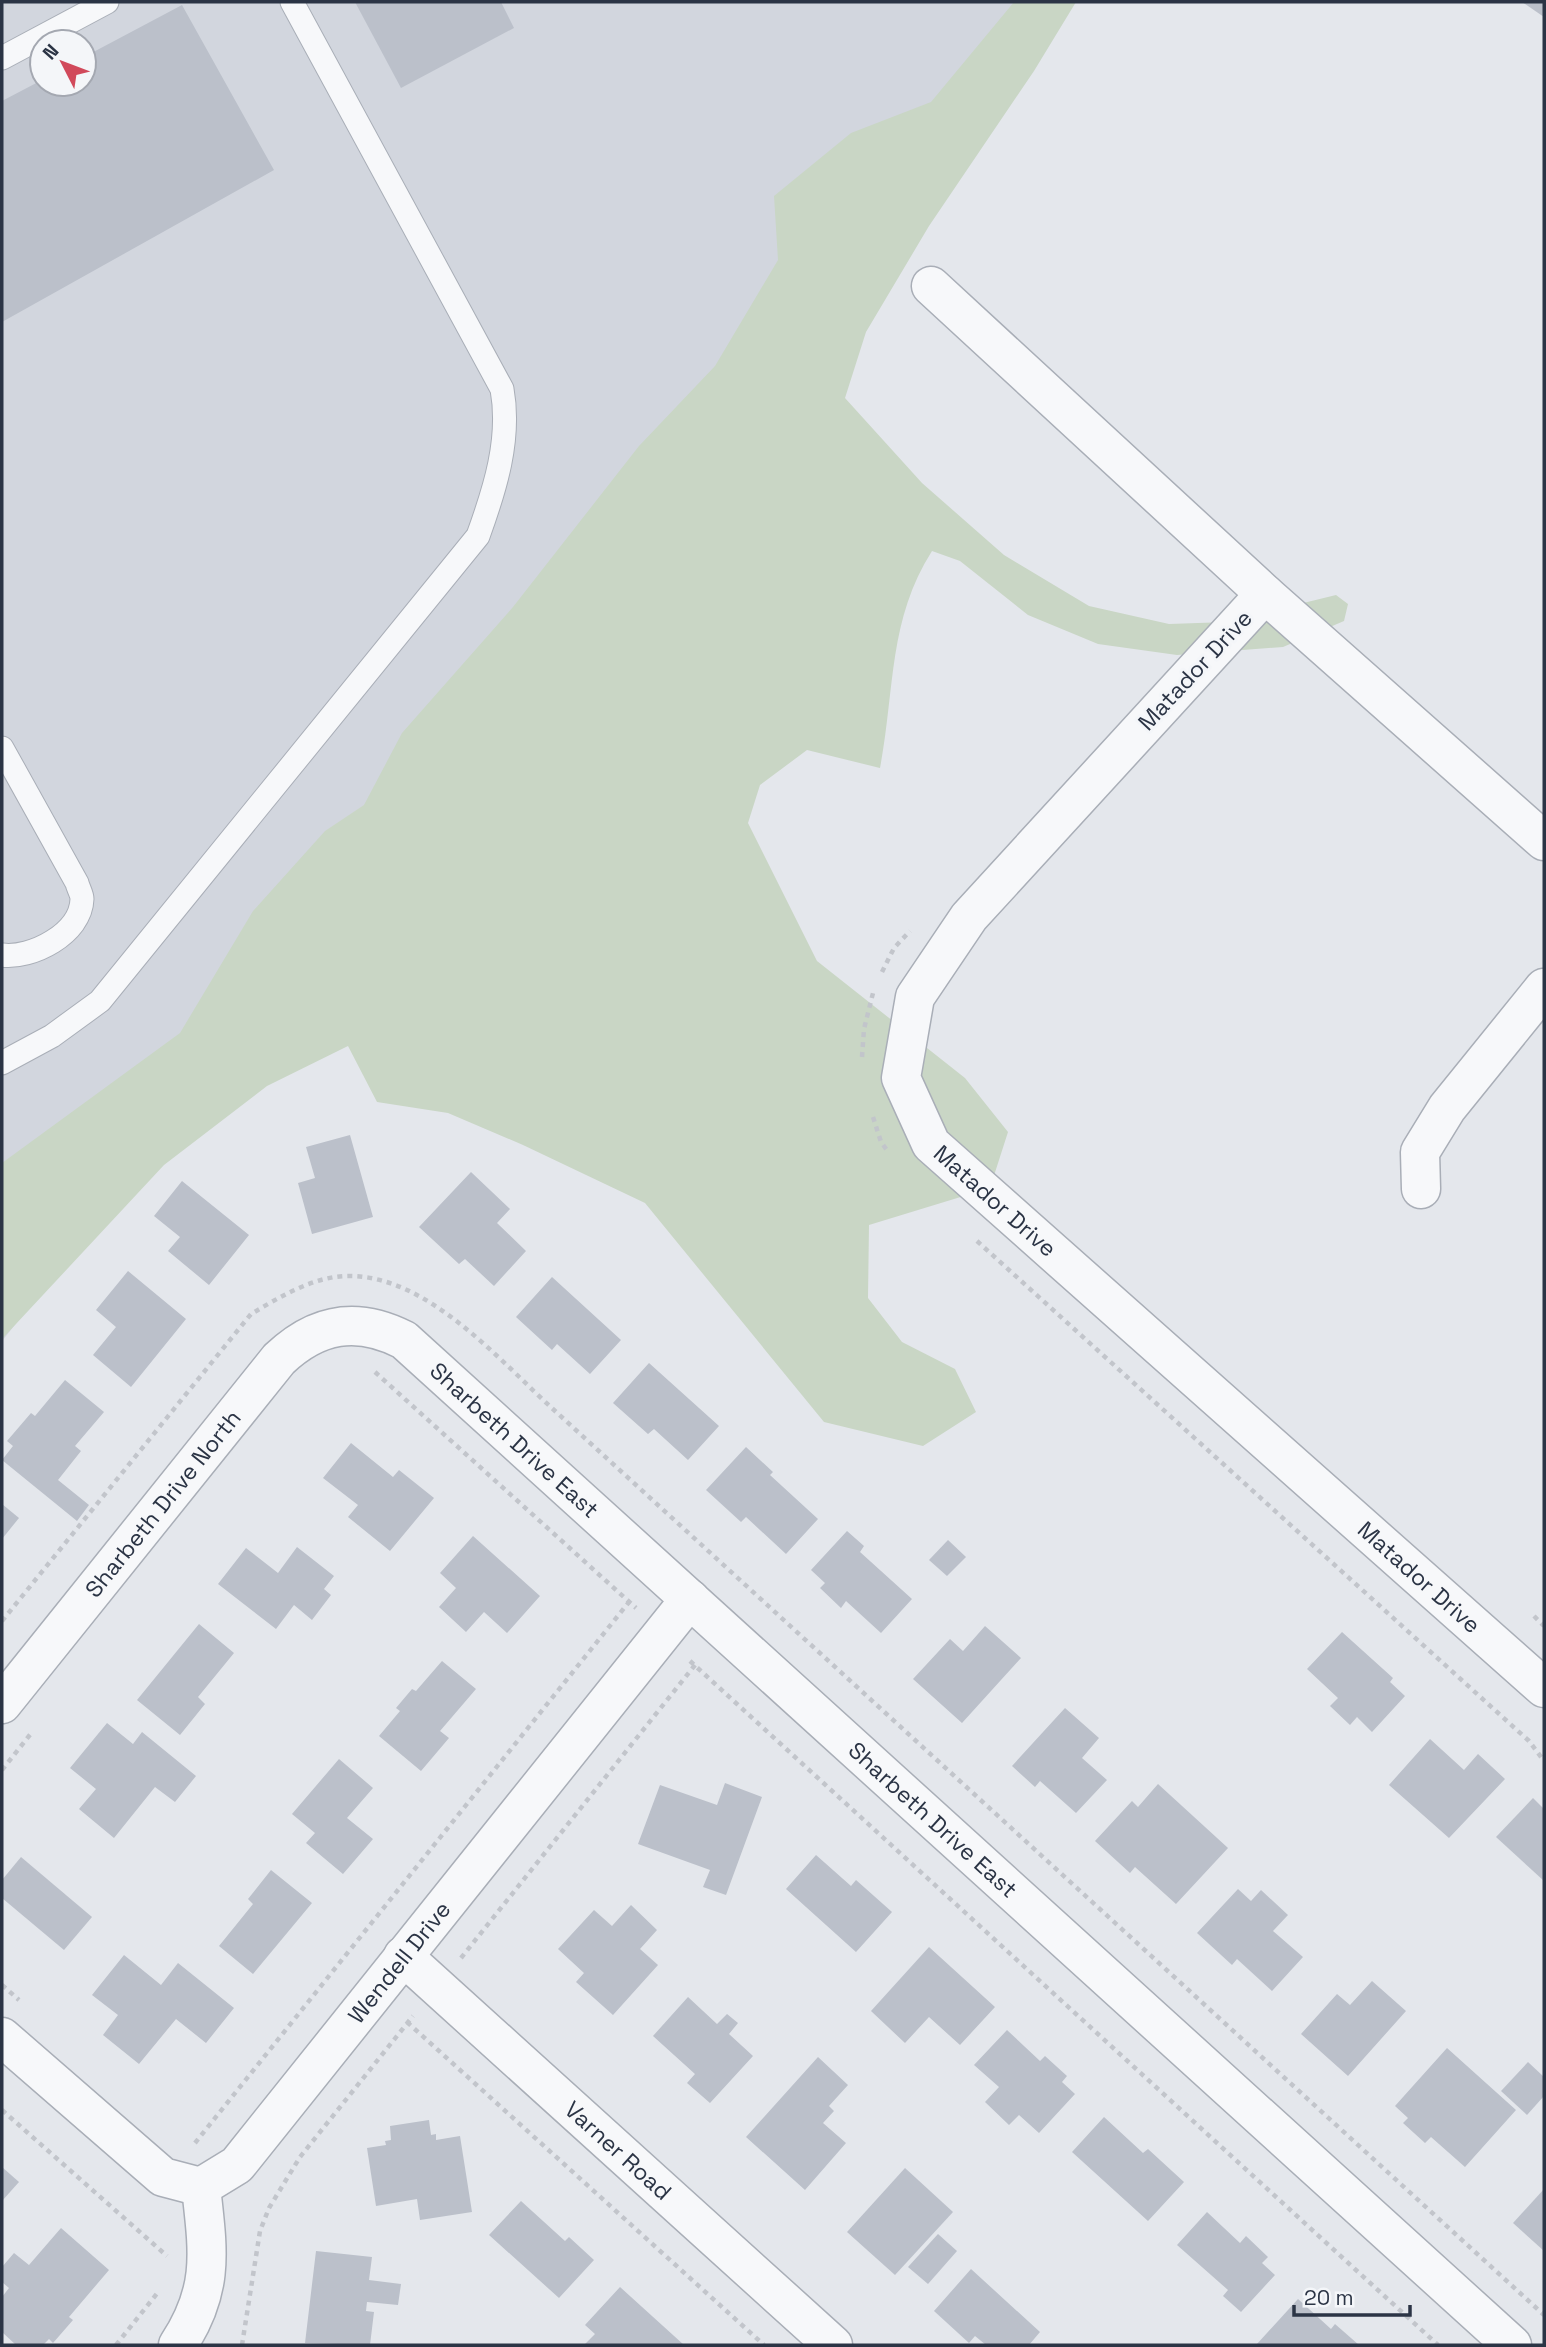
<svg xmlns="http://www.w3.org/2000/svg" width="1546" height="2347" font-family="'Space Grotesk',sans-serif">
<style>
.built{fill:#d2d6de;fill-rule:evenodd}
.green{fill:#c9d6c5}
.building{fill:#bbc0ca}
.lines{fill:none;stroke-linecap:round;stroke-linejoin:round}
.service-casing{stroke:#a9aeb7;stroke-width:25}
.minor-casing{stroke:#a9aeb7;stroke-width:41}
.path{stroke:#c2c5cb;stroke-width:4.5;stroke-dasharray:5 5;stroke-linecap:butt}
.service{stroke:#f7f8fa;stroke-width:23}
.minor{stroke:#f7f8fa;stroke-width:38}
.labels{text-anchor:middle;stroke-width:6;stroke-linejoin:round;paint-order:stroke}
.street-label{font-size:23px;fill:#2b3445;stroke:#f4f6f9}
</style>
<rect width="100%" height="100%" fill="#e4e7ec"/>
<path class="built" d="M2,2H1073L2,1341ZM42,42H84V84H42Z"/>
<path class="green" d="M1014,2H1076L1034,71L929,226L866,332L845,398L922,483L1004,555L1089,606L1169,624L1256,621L1283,608L1336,595L1348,604L1344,621L1283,647L1177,655L1098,644L1028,615L960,561L932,551C888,620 895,690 880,768L807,750L760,785L748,823L817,961L965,1078L1008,1132L990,1188L869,1225L868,1298L902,1342L955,1369L976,1412L923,1446L824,1422L645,1203L523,1145L448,1113L377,1102L348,1046L267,1086L164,1165L2,1339V1163L180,1033L253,911L325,831L364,805L402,733L513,607L639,446L715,366L778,260L774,196L851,133L931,102Z"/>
<g class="building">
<path d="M355,2H501L514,28L401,88Z"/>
<path d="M1522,2H1544V17Z"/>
<path d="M182,5L274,170L2,322V101L42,80V84H84V57Z"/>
<path d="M350,1135L373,1217L312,1234L298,1183L315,1178L306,1147Z"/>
<path d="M471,1172L510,1209L497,1223L526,1251L494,1286L465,1259L459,1264L419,1227Z"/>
<path d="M182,1181L249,1235L209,1285L168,1251L180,1237L154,1216Z"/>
<path d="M128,1271L186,1319L131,1387L93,1355L116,1327L96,1310Z"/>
<path d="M552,1277L621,1340L590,1374L557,1344L552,1350L516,1317Z"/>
<path d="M649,1363L719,1426L688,1460L654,1429L648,1434L613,1403Z"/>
<path d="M65,1380L104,1412L75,1446L81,1451L58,1480L89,1505L77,1521L2,1460L13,1446L7,1441L31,1413L35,1416Z"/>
<path d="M351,1443L393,1477L399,1470L434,1498L390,1551L348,1517L358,1505L323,1478Z"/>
<path d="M746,1447L773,1472L770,1475L818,1519L786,1554L746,1517L741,1522L706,1490Z"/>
<path d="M2,1504L19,1518L2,1539Z"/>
<path d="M847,1531L864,1546L860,1552L912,1599L881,1633L846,1601L841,1608L820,1588L825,1583L811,1570Z"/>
<path d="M473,1536L540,1596L507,1633L484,1612L466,1632L439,1607L456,1588L440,1573Z"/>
<path d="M948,1540L966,1557L947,1576L929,1560Z"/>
<path d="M297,1547L334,1576L324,1589L331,1595L312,1620L294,1605L276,1629L218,1584L246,1548L278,1573Z"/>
<path d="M199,1624L234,1653L198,1697L205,1704L180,1735L137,1700Z"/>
<path d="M985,1626L1021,1658L962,1723L913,1679L950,1639L963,1651Z"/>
<path d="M1342,1632L1393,1678L1390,1682L1405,1696L1372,1732L1357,1717L1350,1725L1330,1706L1338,1698L1307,1669Z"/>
<path d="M442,1661L476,1689L440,1731L449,1738L421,1771L379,1736L400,1711L396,1708L412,1689L416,1691Z"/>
<path d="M1065,1708L1099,1738L1082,1758L1107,1780L1076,1813L1040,1781L1035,1787L1012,1766Z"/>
<path d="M107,1723L133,1744L142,1732L196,1776L175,1802L155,1787L114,1838L79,1809L96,1789L70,1768Z"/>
<path d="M1430,1739L1464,1770L1478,1754L1505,1779L1449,1838L1389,1785Z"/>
<path d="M339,1759L373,1788L347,1818L373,1839L343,1874L306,1843L315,1833L292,1814Z"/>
<path d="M725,1783L762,1797L726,1895L703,1887L710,1870L638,1844L660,1785L717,1805Z"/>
<path d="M1158,1784L1228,1848L1176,1904L1135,1867L1130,1873L1095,1841L1132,1801L1138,1807Z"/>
<path d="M1533,1798L1544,1809V1881L1496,1837Z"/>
<path d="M816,1855L851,1886L856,1880L892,1912L856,1952L786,1889Z"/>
<path d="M21,1857L92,1917L64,1950L2,1898V1880Z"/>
<path d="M271,1870L312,1903L253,1974L219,1946L253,1904L248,1899Z"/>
<path d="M1238,1889L1251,1901L1261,1890L1288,1915L1273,1931L1303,1957L1272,1991L1237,1959L1232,1965L1197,1933Z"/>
<path d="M631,1905L657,1930L640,1949L658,1965L613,2015L576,1982L584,1973L558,1949L594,1910L612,1926Z"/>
<path d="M929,1947L995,2007L960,2045L929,2017L905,2043L871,2011Z"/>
<path d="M124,1955L161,1985L178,1963L234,2008L206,2043L176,2019L139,2064L103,2035L118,2015L92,1995Z"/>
<path d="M1372,1981L1406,2011L1348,2076L1301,2034L1337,1994L1350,2005Z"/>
<path d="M688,1997L717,2024L727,2014L738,2023L729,2034L753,2056L710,2103L687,2083L695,2074L653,2036Z"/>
<path d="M1007,2030L1040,2061L1045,2056L1067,2076L1062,2082L1075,2094L1039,2133L1019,2115L1009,2125L985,2102L999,2087L974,2065Z"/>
<path d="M1447,2048L1516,2110L1465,2167L1431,2137L1425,2143L1403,2123L1408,2118L1395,2106Z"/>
<path d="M818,2057L848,2085L829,2106L834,2111L823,2123L846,2143L805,2190L746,2137Z"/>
<path d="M1528,2062L1544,2077V2096L1527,2115L1501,2091Z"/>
<path d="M1104,2117L1143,2153L1148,2149L1184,2182L1148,2221L1072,2152Z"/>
<path d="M429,2120L431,2135L436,2134V2140L460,2136L472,2212L420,2220L417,2199L376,2206L367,2148L386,2145L385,2141L391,2140L390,2126Z"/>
<path d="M2,2167L19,2182L2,2201Z"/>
<path d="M905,2168L953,2212L895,2275L847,2232Z"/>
<path d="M1544,2189V2251L1513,2223Z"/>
<path d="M521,2201L565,2241L569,2237L594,2260L559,2298L489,2235Z"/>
<path d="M1207,2212L1240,2243L1246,2236L1268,2257L1262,2263L1275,2275L1241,2312L1223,2296L1228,2290L1177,2245Z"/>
<path d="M61,2228L109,2270L69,2317L73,2320L53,2343L49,2339L43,2345H16L2,2332V2297L9,2288L2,2282V2267L14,2253L29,2265Z"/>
<path d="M938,2234L957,2251L928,2284L908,2267Z"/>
<path d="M316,2251L372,2257L369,2280L401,2284L398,2305L367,2302L366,2311L374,2312L370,2345L305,2343Z"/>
<path d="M971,2269L1040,2332L1029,2345H986L975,2336L969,2343L934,2311Z"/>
<path d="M620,2287L684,2345H584L595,2334L585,2325Z"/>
<path d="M1298,2299L1331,2329L1335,2324L1359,2345H1256Z"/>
</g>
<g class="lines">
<defs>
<g id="service">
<path d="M2,58L107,2"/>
<path d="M2,748L77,883C78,888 82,894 82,899C81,934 31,959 2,955"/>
<path d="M2,1063L52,1036L100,1001L478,536C495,489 511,439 502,389L292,2"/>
</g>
<g id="minor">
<path d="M931,286L1265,594L1544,841"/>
<path id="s1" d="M1265,594L969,917L915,997L901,1078L931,1144L1544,1688"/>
<path d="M1421,1189L1420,1152L1447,1108L1544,988"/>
<path id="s2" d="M2,1704L279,1359C317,1323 357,1316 404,1340L1512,2345"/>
<path id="s3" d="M403,1956L833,2345"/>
<path d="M2,2037L163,2177L201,2187"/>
<path id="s4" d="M178,2345C215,2289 208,2251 201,2187L237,2165L690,1599"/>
</g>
</defs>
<use href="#service" class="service-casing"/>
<use href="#minor" class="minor-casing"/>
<g class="path">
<path d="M882,972L894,948L910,931"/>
<path d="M862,1057L864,1029L873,993"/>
<path d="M873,1117L881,1142L889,1153"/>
<path d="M977,1241L1529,1741L1544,1761"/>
<path d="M375,1372L636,1608"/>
<path d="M1534,1616L1544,1626"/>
<path d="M2,1621L251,1314C280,1297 315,1275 351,1276C429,1277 500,1361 554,1410L1544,2315"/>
<path d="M690,1661L1438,2345"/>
<path d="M2,1770L33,1731"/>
<path d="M461,1958L695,1665"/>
<path d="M2,1985L19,2000"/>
<path d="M407,2022L764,2345"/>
<path d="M2,2110L167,2256"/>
<path d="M195,2143L629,1602"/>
<path d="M116,2345L159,2291"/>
<path d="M242,2345L260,2231L269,2208L300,2157L413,2016"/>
</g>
<use href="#service" class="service"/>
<use href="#minor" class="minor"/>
</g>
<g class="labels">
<g class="street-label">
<text transform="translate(1195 670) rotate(-47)" y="8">Matador Drive</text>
<text dy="8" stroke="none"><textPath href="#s1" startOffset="775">Matador Drive</textPath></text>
<text dy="8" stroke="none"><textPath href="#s2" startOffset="728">Sharbeth Drive East</textPath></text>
<text dy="8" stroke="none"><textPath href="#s2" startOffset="257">Sharbeth Drive North</textPath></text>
<text dy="8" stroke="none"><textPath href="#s1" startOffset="1342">Matador Drive</textPath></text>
<text dy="8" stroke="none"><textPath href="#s2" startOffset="1293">Sharbeth Drive East</textPath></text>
<text dy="8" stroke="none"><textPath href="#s4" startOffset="466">Wendell Drive</textPath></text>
<text dy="8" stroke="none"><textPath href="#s3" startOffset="290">Varner Road</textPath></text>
</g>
</g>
<rect width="1546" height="2347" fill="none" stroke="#2b3445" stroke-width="7"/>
<g transform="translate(63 63) rotate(312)"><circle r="33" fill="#f4f6f9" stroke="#a4a8b1" stroke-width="2"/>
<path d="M0-5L12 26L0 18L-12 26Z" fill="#d1495b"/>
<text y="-10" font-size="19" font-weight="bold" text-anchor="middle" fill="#2b3445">N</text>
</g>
<path d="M1294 2305v10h116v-10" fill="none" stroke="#2b3445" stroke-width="3.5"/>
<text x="1304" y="2305" font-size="21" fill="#2b3445" stroke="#f4f6f9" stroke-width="5" paint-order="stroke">20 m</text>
</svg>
